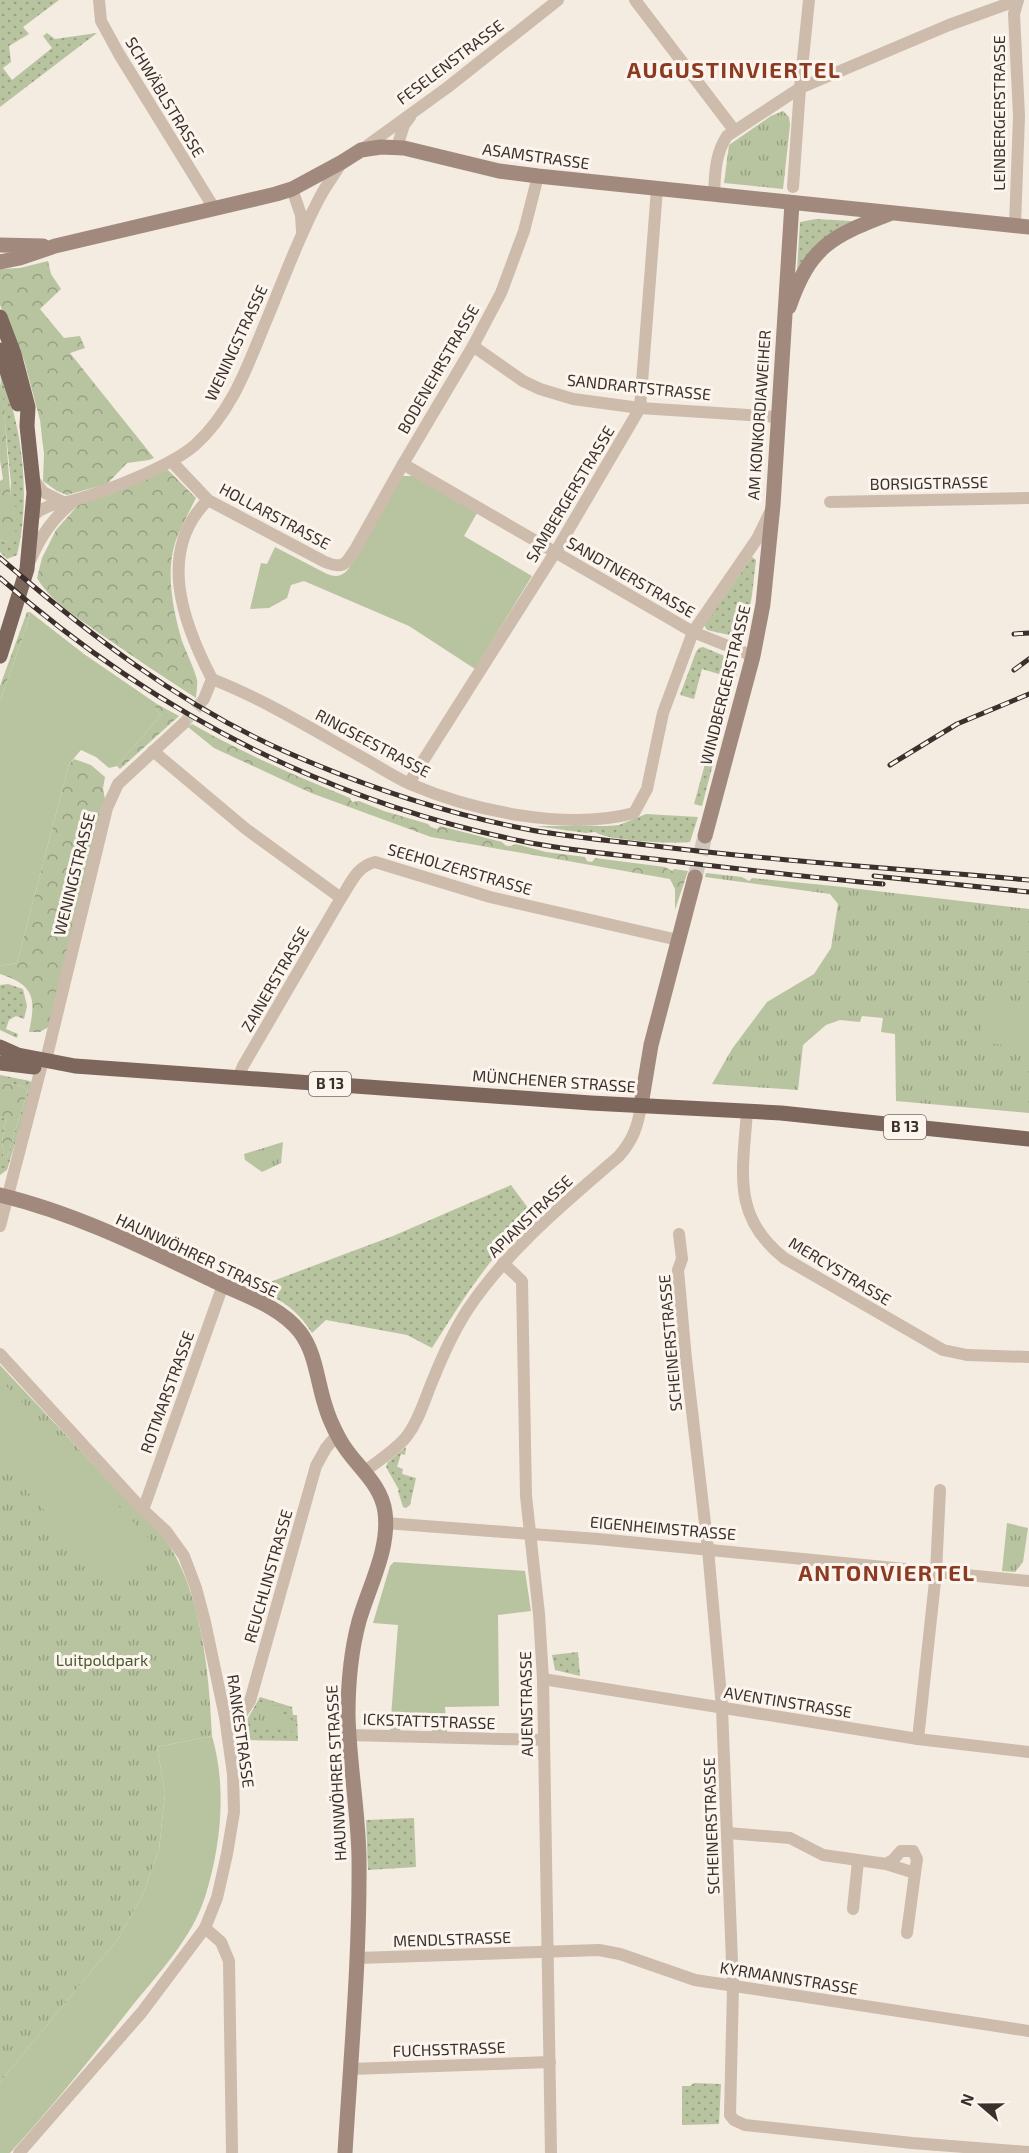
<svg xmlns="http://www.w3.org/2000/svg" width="1029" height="2153" font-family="'Exo 2',sans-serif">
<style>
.grass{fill:url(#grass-dots)}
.forest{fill:url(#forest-crowns)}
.park{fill:url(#park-tufts)}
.garden{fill:#b8c4a0}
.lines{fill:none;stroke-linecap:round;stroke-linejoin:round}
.street-tunnel{stroke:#cfc6bd;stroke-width:12;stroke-dasharray:12 6;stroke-linecap:butt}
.secondary-tunnel{stroke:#cfc6bd;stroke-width:15;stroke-dasharray:15 8;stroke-linecap:butt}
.street{stroke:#cdbbac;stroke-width:12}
.secondary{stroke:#a18a7d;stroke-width:15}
.primary{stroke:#7d675c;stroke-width:15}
.rail-casing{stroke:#3b302b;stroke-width:5}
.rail{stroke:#fbf5ee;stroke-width:3;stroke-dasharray:9;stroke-linecap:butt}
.labels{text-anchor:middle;stroke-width:6;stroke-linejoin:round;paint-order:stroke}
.shield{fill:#fbf5ee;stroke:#756b66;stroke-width:1.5}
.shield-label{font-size:15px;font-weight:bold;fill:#3b302b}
.street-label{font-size:16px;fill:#3b302b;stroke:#fbf5ee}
.park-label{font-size:16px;fill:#4a5a2e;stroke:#fbf5ee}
.district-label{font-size:22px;font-weight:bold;letter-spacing:1.5px;fill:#8c3b22;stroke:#fbf5ee}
</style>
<defs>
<pattern id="grass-dots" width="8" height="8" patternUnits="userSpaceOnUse" patternTransform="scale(1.5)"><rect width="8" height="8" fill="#b8c4a0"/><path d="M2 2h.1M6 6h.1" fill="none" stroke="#97a083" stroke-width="1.8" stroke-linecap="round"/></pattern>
<pattern id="forest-crowns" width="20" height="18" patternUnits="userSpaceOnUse" patternTransform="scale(1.5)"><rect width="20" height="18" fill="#b8c4a0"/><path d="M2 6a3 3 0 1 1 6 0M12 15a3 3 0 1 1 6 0" fill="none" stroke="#97a083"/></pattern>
<pattern id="park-tufts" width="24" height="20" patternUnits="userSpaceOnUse" patternTransform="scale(1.5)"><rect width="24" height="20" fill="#b8c4a0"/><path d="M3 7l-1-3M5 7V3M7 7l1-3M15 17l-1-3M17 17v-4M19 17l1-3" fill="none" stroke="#97a083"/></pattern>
</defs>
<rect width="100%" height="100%" fill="#f4ebe1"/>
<g class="grass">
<path d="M0,0H59L23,27L29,34L9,46L11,62L3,68L12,80L52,48L43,36L47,33L55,39L97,33L0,107Z"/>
<path d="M816,219L852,221L828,235L797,271L800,222Z"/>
<path d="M0,373C23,425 31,499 17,555L7,559L0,552V539L7,542L11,483Z"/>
<path d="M752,557L756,560L752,595L745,635L738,637L707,630L704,625Z"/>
<path d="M703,647L734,660L739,665L702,806L694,804L729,677L702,669L694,699L680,695L696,652L699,648Z"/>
<path d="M646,814L698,817L690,842C672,844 609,841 595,832L586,833L536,826H608L619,825Z"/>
<path d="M8,984L23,989L27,1006L24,1019L16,1016L9,1020L6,1029L18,1034L17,1038L0,1030V985Z"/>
<path d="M0,1075L30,1081L33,1085L7,1170L0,1175V1117L6,1119L2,1141L4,1158L7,1157L28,1090L21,1086L0,1082Z"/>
<path d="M511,1185L534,1216C489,1256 464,1298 432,1348L407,1335L326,1320L312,1333C296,1308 280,1299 254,1288L393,1236Z"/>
<path d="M406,1447L405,1455L401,1454L397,1467L403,1469L402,1474L416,1478L410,1505L406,1508L403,1507L398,1491L399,1490L386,1467L388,1462Z"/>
<path d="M578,1652L580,1676L555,1670L552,1655Z"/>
<path d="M260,1697L292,1707L293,1715H297L298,1741L244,1740L242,1724L248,1718Z"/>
<path d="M414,1818L416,1867L368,1870L366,1820Z"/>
<path d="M694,2083L721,2084L719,2124L682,2125V2086H690Z"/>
</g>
<g class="forest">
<path d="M48,261L51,274L61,289L40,309L64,338L80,336L85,348L70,353L154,458L149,460L127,463L107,484L67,495L57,491L43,481L44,454L40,420L24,360L0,305V269L20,268Z"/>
<path d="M0,381L3,395L11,503L17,508L15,540L7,542L0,539V481L3,479L0,460Z"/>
<path d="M167,469L196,498C189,512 182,525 176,540C165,571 173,610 182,641C186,652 195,670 197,680C198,685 196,693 196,698C163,677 131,655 99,633C77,617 51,602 37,578L42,558L56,530L79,504Z"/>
<path d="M27,612H30L27,625L0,701V686Z"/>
<path d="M157,704L179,716L120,769L117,766L161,715L154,708Z"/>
<path d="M192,724C243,753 296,776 350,798L352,802L359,801L384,811L428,824L431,827L437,829L440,826L502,842C506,847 509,847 516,844L546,852L585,857L587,861L592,862L595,858L665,867L672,871L674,869L688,871L675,910V889L670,879L431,837L311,793L214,748L188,727Z"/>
<path d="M74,759L91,765L105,777L103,788L106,805L50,1026L40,1032H29C36,999 35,985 0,974V966L17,963L69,764Z"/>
<path d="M0,1082L21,1086L28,1090L7,1157L4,1158L2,1141L6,1119L0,1117Z"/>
</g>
<g class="park">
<path d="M783,111L789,117L790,125L783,189L724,183L729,145L771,116Z"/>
<path d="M706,873L742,877L749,881L752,878L834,886L1029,909V1113L896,1101L895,1034L881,1032L883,1018L862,1016L860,1022L840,1020L826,1025L803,1045L798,1090L712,1084L732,1049L767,1002L814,974L831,948L838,904L830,894L705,877Z"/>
<path d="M283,1142L281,1163L262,1172L245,1160L244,1154Z"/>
<path d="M0,1365L139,1513C147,1520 156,1527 162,1535C202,1588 209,1672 212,1736L157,1747L165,1793L159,1850L142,1896L118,1939L0,2082Z"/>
<path d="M1007,1523L1028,1528L1023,1562L1015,1572L1002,1571Z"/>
<path d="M258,1703L283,1706V1717L296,1720V1729L290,1732L284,1729L259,1728Z"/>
</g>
<g class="garden">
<path d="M402,476H413L477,513L464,536L532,576L475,669L409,626L304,581L291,585L287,598L269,608L250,609L261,563L267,564L275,547L327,574C340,579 345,574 352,564Z"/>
<path d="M30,612L84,654L157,704L154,708L161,715L117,766L109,768L96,757L81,750L69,764L17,963L0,966V701L27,625Z"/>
<path d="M986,999L1029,1004V1048L980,1042Z"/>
<path d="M0,1379L156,1546L107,1580L0,1461Z"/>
<path d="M394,1562L525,1571L531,1611L498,1615L499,1706L445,1707L447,1732H432L430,1714H401L400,1731L390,1730L398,1625L373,1623L390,1566Z"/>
<path d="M212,1736C227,1787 221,1847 205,1897C192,1938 159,1973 132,2006C93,2056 53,2106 10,2153H0V2082L118,1939L142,1896L159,1850L165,1793L157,1747Z"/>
</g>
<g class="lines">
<path class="street-tunnel" d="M184,723L204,699"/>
<path class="secondary-tunnel" d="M695,877L705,836"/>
<g class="street">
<path d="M99,0L101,21L119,54L214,208"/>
<path d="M635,0L734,130"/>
<path d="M397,147L404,125L410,117"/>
<path d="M361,150L448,87L558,0"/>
<path d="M793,187L800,88L809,0"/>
<path d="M292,189L301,215L302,231"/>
<path d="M714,194C715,174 715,154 727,136L800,88L949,25L1018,0"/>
<path d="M1015,225L1019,116L1014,14L1018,0"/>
<path d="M473,346L523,381L540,389L573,399L640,408L778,417"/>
<path d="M172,462L208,500L325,562C345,570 346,563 356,548L403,464L473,346L501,293L524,231L538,176"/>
<path d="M403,464L693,632L753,656"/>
<path d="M33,479L43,492L63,502"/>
<path d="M830,502L1029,498"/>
<path d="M33,516C45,504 60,504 75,500C107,491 171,466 195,445C233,411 248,364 267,319C284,278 299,236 320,197C326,185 335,174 342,162"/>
<path d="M30,561C41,535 53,518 74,501"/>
<path d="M212,679C263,699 310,728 358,755C375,764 392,776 410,784C473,811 567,831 634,813L647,789L663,713L693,632L757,539L770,512"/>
<path d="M204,699L212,679C183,623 156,551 208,500"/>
<path d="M153,751L246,829L341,898C351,883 357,866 375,862L490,897L678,940"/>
<path d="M409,783L556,551L640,408L657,189"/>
<path d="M46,1060L107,808L118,784L184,723"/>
<path d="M238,1078L243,1066L341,898"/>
<path d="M747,1111C743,1171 731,1216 784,1258L943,1350L967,1355L1029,1357"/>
<path d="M0,1226L41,1068"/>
<path d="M679,1234L682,1259L678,1270L686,1359L708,1549L722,1708L733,1987L730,2115L734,2120L745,2125L912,2143L1029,2152"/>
<path d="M503,1263L522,1281L526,1496L539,1614L543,1679L551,2153"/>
<path d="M0,1354L143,1510L166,1531L184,1556L196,1588L205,1622L225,1717L233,1774L234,1812L227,1854L217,1898L205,1928L142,2012L19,2153"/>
<path d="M365,1471C379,1460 396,1450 407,1436C419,1420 424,1401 432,1382C442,1357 453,1332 468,1309C509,1248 564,1204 619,1156C633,1140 638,1126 641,1105"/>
<path d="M143,1510L223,1285"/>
<path d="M385,1523L598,1539L1029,1581"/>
<path d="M543,1679L918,1739L1029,1752"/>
<path d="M225,1717L242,1713L250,1701L316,1466L326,1448L337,1435"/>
<path d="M349,1735L543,1740"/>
<path d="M918,1739L936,1572L940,1490"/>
<path d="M728,1833L790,1838L823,1855L886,1864L915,1873L907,1933"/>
<path d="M886,1864L893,1860L901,1851H913L917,1859L915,1873"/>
<path d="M853,1909L858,1861"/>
<path d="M205,1928L221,1942L229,1961L232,2153"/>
<path d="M358,1958L599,1950L620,1954L695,1980L1029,2031"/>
<path d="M350,2069L550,2062"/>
</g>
<g class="secondary">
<path d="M0,245L43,246"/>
<path d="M0,262L20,258L55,246L276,194L292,189L342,162L361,150L381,147L404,148L499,171L538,176L1029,227"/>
<path d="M789,307C810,246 832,236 889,214"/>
<path d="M705,836L753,656L763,604L773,505L792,203"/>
<path d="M641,1105L651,1045L695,877"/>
<path d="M0,1195C75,1213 145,1248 214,1281C243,1295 280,1306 300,1332C316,1353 317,1381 325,1405C328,1416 333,1427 339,1438C352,1464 381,1481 385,1512C390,1549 369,1586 359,1621C351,1651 348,1683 348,1715C349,1762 358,1809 359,1857C360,1956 351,2054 345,2153"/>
</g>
<g class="primary">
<path d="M0,317L14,354L28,407L27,426L34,493L27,569L0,656"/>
<path d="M0,350L18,404"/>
<path d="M0,1047L18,1055L75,1066L591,1103L781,1113L1029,1139"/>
<path d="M0,1063L34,1067"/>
</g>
<defs>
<g id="rail">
<path d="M0,558C87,633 179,704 284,751C361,785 443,813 526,829C566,837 607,840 647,845C774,861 902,869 1029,880"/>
<path d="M0,578C151,711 323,800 521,841C564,850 609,854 654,859C730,868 806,877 883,884"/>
<path d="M1014,634L1029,633"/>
<path d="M1014,670L1029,659"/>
<path d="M890,765L957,724L1029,694"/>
<path d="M874,876L1029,892"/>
</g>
</defs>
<use href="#rail" class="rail-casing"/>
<use href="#rail" class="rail"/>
</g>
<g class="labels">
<g class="shield">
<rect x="309" y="1072" width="42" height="24" rx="4.5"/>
<rect x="884" y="1115" width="42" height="24" rx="4.5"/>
</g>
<g class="shield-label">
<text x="330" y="1089">B 13</text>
<text x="905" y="1132">B 13</text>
</g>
<g class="street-label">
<text transform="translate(450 62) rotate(-37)" y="6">FESELENSTRASSE</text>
<text transform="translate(165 97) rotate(59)" y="6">SCHWÄBLSTRASSE</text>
<text transform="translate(999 113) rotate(-90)" y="6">LEINBERGERSTRASSE</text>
<text transform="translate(536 156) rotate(8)" y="6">ASAMSTRASSE</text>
<text transform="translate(236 343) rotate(-65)" y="6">WENINGSTRASSE</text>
<text transform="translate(438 369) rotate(-60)" y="6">BODENEHRSTRASSE</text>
<text transform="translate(639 387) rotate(6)" y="6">SANDRARTSTRASSE</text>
<text transform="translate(759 415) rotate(-86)" y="6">AM KONKORDIAWEIHER</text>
<text transform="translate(929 483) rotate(-1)" y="6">BORSIGSTRASSE</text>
<text transform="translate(570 494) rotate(-59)" y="6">SAMBERGERSTRASSE</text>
<text transform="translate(275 516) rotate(28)" y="6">HOLLARSTRASSE</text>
<text transform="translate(631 577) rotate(30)" y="6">SANDTNERSTRASSE</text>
<text transform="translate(725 685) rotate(-76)" y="6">WINDBERGERSTRASSE</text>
<text transform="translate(373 743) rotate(28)" y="6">RINGSEESTRASSE</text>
<text transform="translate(460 869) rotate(16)" y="6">SEEHOLZERSTRASSE</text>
<text transform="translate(74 874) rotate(-76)" y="6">WENINGSTRASSE</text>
<text transform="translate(275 979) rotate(-60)" y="6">ZAINERSTRASSE</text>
<text transform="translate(554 1081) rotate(4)" y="6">MÜNCHENER STRASSE</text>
<text transform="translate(530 1216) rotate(-44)" y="6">APIANSTRASSE</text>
<text transform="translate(197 1255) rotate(25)" y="6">HAUNWÖHRER STRASSE</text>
<text transform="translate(840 1271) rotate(31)" y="6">MERCYSTRASSE</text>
<text transform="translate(670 1343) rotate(-95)" y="6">SCHEINERSTRASSE</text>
<text transform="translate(167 1392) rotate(-70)" y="6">ROTMARSTRASSE</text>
<text transform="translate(663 1528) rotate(5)" y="6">EIGENHEIMSTRASSE</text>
<text transform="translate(268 1576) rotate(-74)" y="6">REUCHLINSTRASSE</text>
<text transform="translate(788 1702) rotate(9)" y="6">AVENTINSTRASSE</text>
<text transform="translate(526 1704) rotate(-91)" y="6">AUENSTRASSE</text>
<text transform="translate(429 1721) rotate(2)" y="6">ICKSTATTSTRASSE</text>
<text transform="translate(241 1731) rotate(82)" y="6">RANKESTRASSE</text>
<text transform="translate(336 1773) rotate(-93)" y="6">HAUNWÖHRER STRASSE</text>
<text transform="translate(711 1826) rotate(-92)" y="6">SCHEINERSTRASSE</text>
<text transform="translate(452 1939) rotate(-2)" y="6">MENDLSTRASSE</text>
<text transform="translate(789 1978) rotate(9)" y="6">KYRMANNSTRASSE</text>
<text transform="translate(449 2049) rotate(-2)" y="6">FUCHSSTRASSE</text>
</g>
<g class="park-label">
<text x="102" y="1666">Luitpoldpark</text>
</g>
<g class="district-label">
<text x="734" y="78">AUGUSTINVIERTEL</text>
<text x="887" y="1581">ANTONVIERTEL</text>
</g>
</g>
<g transform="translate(981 2105) rotate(290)" stroke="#fbf5ee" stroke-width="4.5" paint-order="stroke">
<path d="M0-4.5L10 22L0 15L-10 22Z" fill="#3b302b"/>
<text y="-9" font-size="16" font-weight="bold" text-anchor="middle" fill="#3b302b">N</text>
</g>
</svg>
